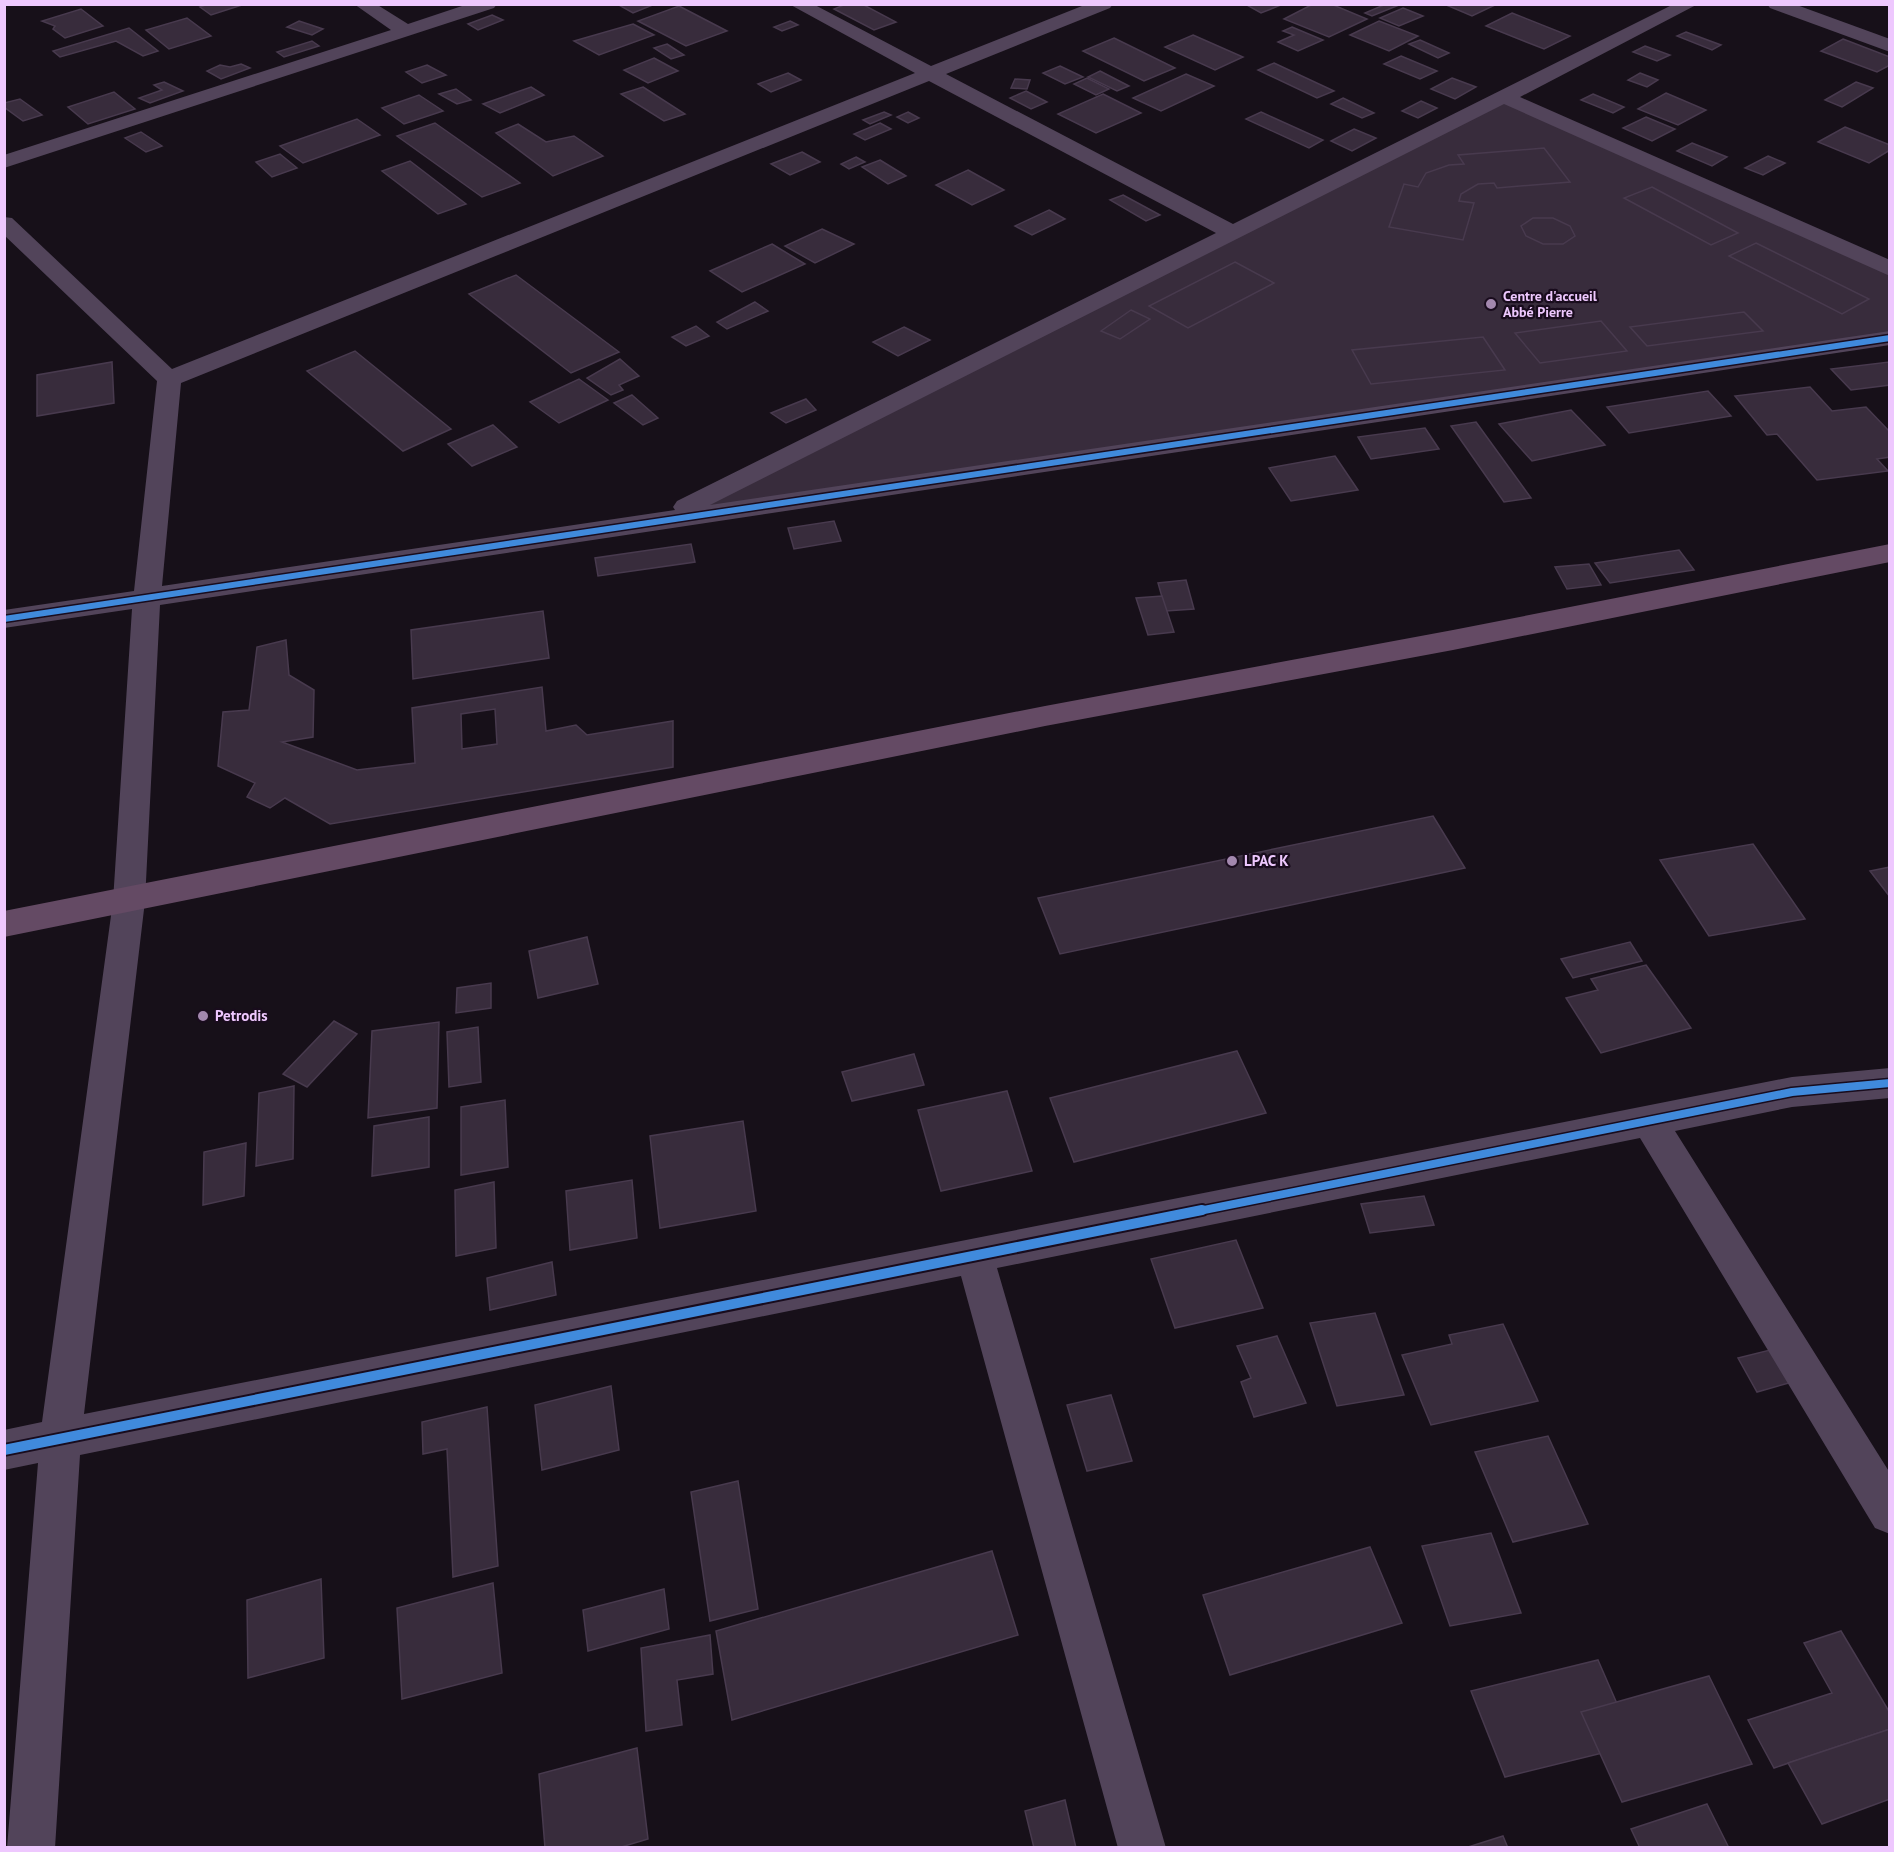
<svg xmlns="http://www.w3.org/2000/svg" width="1894" height="1852" font-family="'PT Sans',sans-serif">
<style>
.building{fill:#382c3c;stroke:#483a4e;stroke-width:1.5;fill-rule:evenodd}
.lines{fill:none;stroke-linecap:round;stroke-linejoin:round}
.street{fill:#52445a;fill-rule:evenodd}
.primary{fill:#644a64;fill-rule:evenodd}
.cycleway-far2-casing{stroke:#190c1d;stroke-width:9}
.cycleway-far1-casing{stroke:#190c1d;stroke-width:11}
.cycleway-casing{stroke:#190c1d;stroke-width:14}
.cycleway-far2{stroke:#408adc;stroke-width:6}
.cycleway-far1{stroke:#408adc;stroke-width:8}
.cycleway{stroke:#408adc;stroke-width:10}
.poi-dot{fill:#a388ae;stroke:#190c1d;stroke-width:2}
.labels{text-anchor:middle;stroke-width:4.5;stroke-linejoin:round;paint-order:stroke}
.far-poi-label{font-size:14px;font-weight:bold;fill:#eec8fe;stroke:#190c1d;text-anchor:start}
.poi-label{font-size:15px;font-weight:bold;fill:#eec8fe;stroke:#190c1d;text-anchor:start}
</style>
<rect width="100%" height="100%" fill="#171019"/>
<g class="building">
<path d="M208,4H245L211,15L200,7Z"/>
<path d="M617,4H655L633,13Z"/>
<path d="M846,4H862L896,22L874,30L834,9Z"/>
<path d="M1245,4H1279L1281,5L1261,13Z"/>
<path d="M1313,4H1331L1367,19L1329,37L1284,19Z"/>
<path d="M1386,4L1399,5L1372,16L1365,13Z"/>
<path d="M1444,4H1497L1472,16Z"/>
<path d="M679,6L727,31L686,46L638,21Z"/>
<path d="M1403,8L1423,16L1399,26L1380,18Z"/>
<path d="M81,9L103,26L65,38L53,29L55,26L42,21Z"/>
<path d="M1512,13L1570,36L1544,49L1486,26Z"/>
<path d="M492,15L503,20L478,30L468,24Z"/>
<path d="M187,18L211,36L169,49L146,30Z"/>
<path d="M299,21L323,29L312,35L287,27Z"/>
<path d="M790,21L798,25L782,31L774,27Z"/>
<path d="M1379,21L1418,36L1389,51L1350,35Z"/>
<path d="M633,24L654,35L599,55L574,41Z"/>
<path d="M1292,27L1323,40L1298,51L1278,42L1294,35L1283,31Z"/>
<path d="M129,28L158,51L143,56L116,41L60,57L53,51Z"/>
<path d="M1686,32L1721,45L1712,50L1677,36Z"/>
<path d="M1193,35L1243,57L1215,70L1165,47Z"/>
<path d="M1114,38L1175,68L1144,81L1083,51Z"/>
<path d="M1843,39L1890,57V65L1877,72L1821,51Z"/>
<path d="M1420,40L1449,53L1438,58L1409,44Z"/>
<path d="M312,41L319,46L284,57L277,52Z"/>
<path d="M667,44L684,55L671,59L654,48Z"/>
<path d="M1645,46L1670,55L1657,61L1633,52Z"/>
<path d="M1401,56L1437,71L1420,79L1384,64Z"/>
<path d="M654,58L678,71L648,83L624,70Z"/>
<path d="M1274,63L1334,91L1317,98L1258,70Z"/>
<path d="M241,64L250,68L221,79L207,71L220,65L230,67Z"/>
<path d="M427,65L446,75L422,83L406,72Z"/>
<path d="M1060,66L1083,77L1065,84L1043,73Z"/>
<path d="M1100,71L1129,86L1117,91L1088,77Z"/>
<path d="M788,73L801,80L771,92L758,84Z"/>
<path d="M1640,73L1658,80L1647,87L1628,80Z"/>
<path d="M1186,74L1214,86L1161,111L1133,98Z"/>
<path d="M1087,78L1109,89L1096,95L1074,84Z"/>
<path d="M1452,78L1476,87L1455,99L1431,89Z"/>
<path d="M1015,79L1030,80L1027,89L1011,88Z"/>
<path d="M164,82L183,91L150,103L139,98L162,90L154,85Z"/>
<path d="M1856,82L1873,88L1842,107L1825,100Z"/>
<path d="M531,87L544,95L500,113L483,104Z"/>
<path d="M643,87L685,114L664,121L621,94Z"/>
<path d="M456,89L471,100L457,104L439,94Z"/>
<path d="M1026,91L1047,102L1031,109L1010,98Z"/>
<path d="M114,92L135,109L88,124L68,107Z"/>
<path d="M1666,93L1706,110L1678,125L1638,109Z"/>
<path d="M1103,94L1141,113L1096,133L1058,114Z"/>
<path d="M1593,94L1624,107L1613,113L1581,100Z"/>
<path d="M419,95L443,111L404,124L382,108Z"/>
<path d="M1504,97L1890,269V338L661,520Z"/>
<path d="M1343,98L1374,113L1362,118L1331,104Z"/>
<path d="M20,99L42,115L23,121L4,107V103Z"/>
<path d="M1421,101L1437,108L1418,118L1402,111Z"/>
<path d="M884,112L891,115L870,124L863,120Z"/>
<path d="M908,112L919,118L908,123L897,117Z"/>
<path d="M1261,112L1323,140L1309,148L1246,119Z"/>
<path d="M1646,117L1675,129L1652,141L1623,128Z"/>
<path d="M357,119L380,135L303,163L280,146Z"/>
<path d="M435,123L520,183L482,197L397,136Z"/>
<path d="M880,123L891,129L865,140L854,134Z"/>
<path d="M518,124L546,142L574,136L603,156L553,176L496,133Z"/>
<path d="M1845,127L1890,145V150L1869,163L1818,142Z"/>
<path d="M1354,129L1376,138L1352,151L1331,141Z"/>
<path d="M141,132L162,146L146,152L125,138Z"/>
<path d="M1692,143L1727,157L1712,166L1677,151Z"/>
<path d="M1544,148L1570,182L1497,188L1494,183L1478,184L1461,194L1459,201L1474,203L1463,240L1389,227L1404,184L1418,187L1426,173L1449,165L1464,164L1458,155Z"/>
<path d="M802,152L820,162L790,175L771,164Z"/>
<path d="M280,154L297,168L272,177L256,162Z"/>
<path d="M1768,156L1785,163L1763,175L1745,168Z"/>
<path d="M856,157L865,162L849,169L841,164Z"/>
<path d="M880,160L906,176L888,184L862,167Z"/>
<path d="M410,161L466,204L438,214L382,171Z"/>
<path d="M968,170L1004,190L972,205L936,185Z"/>
<path d="M1652,187L1738,233L1711,245L1624,198Z"/>
<path d="M1123,195L1160,215L1146,221L1110,200Z"/>
<path d="M1049,210L1065,219L1032,235L1015,226Z"/>
<path d="M1533,218H1553L1570,226L1575,236L1563,244H1543L1526,236L1521,226Z"/>
<path d="M822,229L854,244L815,263L785,246Z"/>
<path d="M1756,243L1869,299L1842,314L1729,256Z"/>
<path d="M772,244L805,264L742,292L710,271Z"/>
<path d="M1235,262L1274,283L1188,328L1149,306Z"/>
<path d="M516,275L619,352L571,373L469,294Z"/>
<path d="M755,302L768,311L727,329L717,322Z"/>
<path d="M1131,310L1150,319L1120,339L1101,331Z"/>
<path d="M1744,312L1763,331L1647,346L1630,327Z"/>
<path d="M1601,321L1627,351L1540,363L1515,333Z"/>
<path d="M696,326L709,336L686,346L672,337Z"/>
<path d="M904,327L930,340L898,356L873,342Z"/>
<path d="M1483,337L1505,370L1371,384L1352,350Z"/>
<path d="M355,351L451,429L403,451L307,371Z"/>
<path d="M620,359L639,376L619,385L623,390L611,395L587,378Z"/>
<path d="M112,362L114,403L37,416V375Z"/>
<path d="M1889,362L1890,385L1851,390L1831,369Z"/>
<path d="M579,379L608,400L559,423L530,402Z"/>
<path d="M1810,387L1832,411L1866,407L1890,432V457L1877,459L1888,471L1817,480L1777,434L1767,435L1735,396Z"/>
<path d="M1708,391L1731,416L1629,433L1607,407Z"/>
<path d="M632,395L658,418L643,425L614,403Z"/>
<path d="M806,399L816,410L786,423L771,413Z"/>
<path d="M1571,410L1605,445L1532,461L1499,424Z"/>
<path d="M1476,422L1531,498L1504,502L1451,426Z"/>
<path d="M493,425L517,447L472,466L448,444Z"/>
<path d="M1425,428L1439,449L1371,459L1358,437Z"/>
<path d="M1335,456L1358,490L1291,501L1269,468Z"/>
<path d="M834,521L841,541L794,549L788,528Z"/>
<path d="M691,544L695,562L598,576L595,558Z"/>
<path d="M1679,550L1694,570L1610,583L1595,563Z"/>
<path d="M1589,564L1601,585L1567,589L1555,567Z"/>
<path d="M1186,580L1194,609L1166,611L1158,583Z"/>
<path d="M1162,596L1174,632L1148,635L1136,598Z"/>
<path d="M543,611L549,658L413,679L411,630Z"/>
<path d="M286,640L289,675L314,690L313,737L282,742L357,770L415,763L412,708L542,687L546,731L576,725L587,735L673,721V767L330,824L285,798L270,808L247,797L255,783L218,766L223,712L249,710L257,647ZM495,709L497,744L462,749L461,714Z"/>
<path d="M1433,816L1465,868L1060,954L1038,898Z"/>
<path d="M1753,844L1805,919L1709,936L1660,860Z"/>
<path d="M1890,867V897L1870,871Z"/>
<path d="M587,937L598,984L538,998L529,951Z"/>
<path d="M1630,942L1642,961L1573,978L1561,959Z"/>
<path d="M1646,965L1691,1028L1601,1053L1566,998L1598,990L1591,979Z"/>
<path d="M491,983V1008L456,1013L457,988Z"/>
<path d="M334,1021L357,1034L307,1087L283,1074Z"/>
<path d="M439,1022L437,1108L368,1118L372,1031Z"/>
<path d="M478,1027L481,1082L449,1087L447,1032Z"/>
<path d="M1237,1051L1266,1113L1074,1162L1050,1098Z"/>
<path d="M914,1054L924,1085L852,1101L842,1072Z"/>
<path d="M294,1086L293,1159L256,1166L259,1093Z"/>
<path d="M1007,1091L1032,1171L941,1191L918,1110Z"/>
<path d="M505,1100L508,1167L461,1175V1107Z"/>
<path d="M429,1117V1167L372,1176L374,1126Z"/>
<path d="M743,1121L756,1211L660,1228L650,1136Z"/>
<path d="M246,1143L244,1196L203,1205L204,1152Z"/>
<path d="M632,1180L637,1238L570,1250L566,1191Z"/>
<path d="M494,1182L496,1248L456,1256L455,1190Z"/>
<path d="M1424,1196L1434,1225L1370,1233L1361,1204Z"/>
<path d="M1236,1240L1263,1308L1175,1328L1151,1259Z"/>
<path d="M552,1262L556,1295L490,1310L487,1278Z"/>
<path d="M1375,1313L1404,1395L1337,1406L1310,1323Z"/>
<path d="M1503,1324L1538,1401L1431,1425L1402,1355L1452,1344L1449,1335Z"/>
<path d="M1277,1336L1306,1403L1254,1417L1241,1382L1251,1378L1237,1346Z"/>
<path d="M1778,1348L1796,1381L1757,1392L1738,1358Z"/>
<path d="M611,1386L619,1450L542,1470L535,1405Z"/>
<path d="M1111,1395L1132,1461L1087,1471L1067,1405Z"/>
<path d="M487,1407L498,1566L453,1577L447,1449L423,1454L422,1422Z"/>
<path d="M1548,1436L1588,1524L1513,1542L1475,1452Z"/>
<path d="M738,1481L758,1609L710,1621L691,1492Z"/>
<path d="M1491,1533L1521,1613L1450,1626L1422,1546Z"/>
<path d="M1370,1547L1402,1623L1230,1675L1203,1595Z"/>
<path d="M992,1551L1018,1635L732,1720L716,1631Z"/>
<path d="M321,1579L324,1658L248,1678L247,1600Z"/>
<path d="M493,1583L502,1673L402,1699L397,1608Z"/>
<path d="M664,1589L669,1629L588,1651L583,1610Z"/>
<path d="M1841,1631L1890,1713V1729L1774,1768L1748,1720L1832,1693L1804,1643Z"/>
<path d="M710,1635L713,1674L677,1680L682,1725L646,1731L641,1648Z"/>
<path d="M1598,1660L1635,1745L1505,1777L1471,1691Z"/>
<path d="M1709,1676L1752,1764L1622,1802L1581,1712Z"/>
<path d="M1890,1729V1799L1822,1824L1788,1763Z"/>
<path d="M637,1748L648,1839L618,1848H545L539,1774Z"/>
<path d="M1065,1800L1076,1848H1034L1025,1811Z"/>
<path d="M1707,1804L1729,1848H1640L1631,1829Z"/>
<path d="M1503,1836L1508,1848H1465Z"/>
</g>
<g class="lines">
<g class="street">
<path d="M354,4H376L408,24L468,4H497L494,8L4,168V155L391,30Z"/>
<path d="M789,4H813L931,66L1087,4H1113L1110,8L946,74L1233,224L1674,4H1698L1520,97L1890,260V276L1504,104L710,505L1890,331V345L160,605L145,901L84,1414L1792,1077L1890,1068V1098L1792,1107L1675,1131L1890,1473V1534L1875,1528L1640,1138L997,1268L1166,1848H1118L961,1276L80,1455L55,1848H7L38,1463L4,1470V1430L42,1422L113,901L132,609L4,628V610L134,591L157,381L4,235V217L12,218L172,369L915,73ZM929,81L1216,233L677,501L673,507L675,510L162,586L181,383Z"/>
<path d="M1767,4H1794L1890,39V52L1770,8Z"/>
</g>
<path class="primary" d="M1890,544V562L1453,650L1045,726L4,937V911L1045,706L1453,630Z"/>
<defs>
<path id="cycleway-far2" d="M4,619L1890,338"/>
<path id="cycleway-far1" d="M1194,1212L1792,1092L1890,1083"/>
<path id="cycleway" d="M4,1450L1202,1210"/>
</defs>
<use href="#cycleway-far2" class="cycleway-far2-casing"/>
<use href="#cycleway-far1" class="cycleway-far1-casing"/>
<use href="#cycleway" class="cycleway-casing"/>
<use href="#cycleway-far2" class="cycleway-far2"/>
<use href="#cycleway-far1" class="cycleway-far1"/>
<use href="#cycleway" class="cycleway"/>
</g>
<g class="poi-dot">
<circle cx="1491" cy="304" r="6"/>
<circle cx="1232" cy="861" r="6"/>
<circle cx="203" cy="1016" r="6"/>
</g>
<g class="labels">
<g class="far-poi-label">
<text x="1503" y="301">Centre d'accueil<tspan x="1503" dy="16">Abbé Pierre</tspan></text>
</g>
<g class="poi-label">
<text x="1244" y="866">LPAC K</text>
<text x="215" y="1021">Petrodis</text>
</g>
</g>
<rect width="1894" height="1852" fill="none" stroke="#eec8fe" stroke-width="12"/>
</svg>
